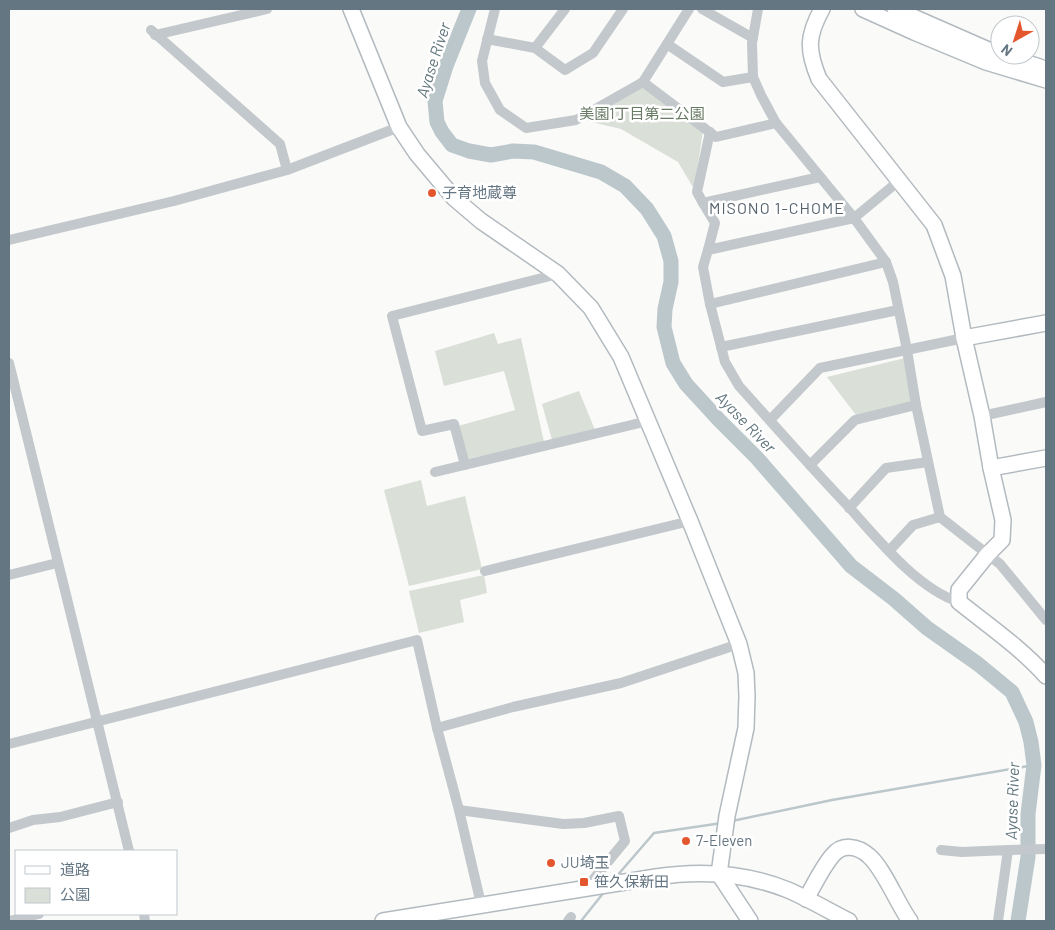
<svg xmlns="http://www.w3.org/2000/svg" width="1055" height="930" font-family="Barlow,'Noto Sans JP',sans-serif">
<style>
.green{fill:#dadfd7}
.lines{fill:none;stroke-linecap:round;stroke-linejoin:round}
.stream{stroke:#bbc7cb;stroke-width:2.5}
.river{stroke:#bbc7cb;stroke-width:15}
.secondary-casing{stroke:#b3babf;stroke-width:18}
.street{stroke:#c3c8cc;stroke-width:10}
.secondary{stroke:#fff;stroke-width:15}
.poi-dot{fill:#e4572e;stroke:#fff;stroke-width:2}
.labels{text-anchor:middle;stroke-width:5;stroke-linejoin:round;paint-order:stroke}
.park-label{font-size:15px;fill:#687a64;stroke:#fff}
.poi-label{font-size:15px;fill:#657683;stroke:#fff;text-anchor:start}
.water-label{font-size:16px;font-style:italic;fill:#60757c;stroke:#fff}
.neighbourhood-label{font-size:16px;letter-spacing:1px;fill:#57646e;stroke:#fff}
</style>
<rect width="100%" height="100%" fill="#fafaf8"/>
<g class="green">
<path d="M642,87L703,131L694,189L678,162L621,129L583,120Z"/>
<path d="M494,333L498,344L521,338L544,442L467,459L458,426L515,410L504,371L444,386L435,351Z"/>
<path d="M905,358L912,402L856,415L827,377Z"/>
<path d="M579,391L595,430L552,440L542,404Z"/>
<path d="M421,480L427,506L465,496L482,569L409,586L384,490Z"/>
<path d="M484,575L487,593L460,600L464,622L419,633L409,591Z"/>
</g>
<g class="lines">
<g class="stream">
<path d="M732,821L832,800L1034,765"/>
<path d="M616,877L654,833L722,823"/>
<path d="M581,921L605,891"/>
</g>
<path class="river" d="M469,9L446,66L435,101L437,122L442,132L452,145L469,151L491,155L513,151L534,152L601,172L625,186L647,209L664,236L671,261V282L665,309L664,327L673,363L686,384L719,420L757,458L851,566L894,599L927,628L978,664L1012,692L1026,722L1031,742L1034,765L1028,814V857L1018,921"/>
<defs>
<g id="secondary">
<path d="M351,9L399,127L417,154L454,198L481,221L558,274L591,308L621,357L690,521L739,644L746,673L747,696L746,728L727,816L719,874L750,921"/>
<path d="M822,9C807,36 807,50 819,79L934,225L953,276L964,338L982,416L991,468L1046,458"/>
<path d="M863,9L914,32L986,62L1046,80"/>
<path d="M895,9L1000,55"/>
<path d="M1001,55L1040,67"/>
<path d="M964,338L1046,323"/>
<path d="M991,468L1003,520L1002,540L988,554L959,590V602C989,626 1021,648 1046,676"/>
<path d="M806,899C814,885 822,868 832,856C842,843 858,846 869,856C884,869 897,903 910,921"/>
<path d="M383,921L656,877C701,870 746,873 788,890C809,899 829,911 849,921"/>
</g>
</defs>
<use href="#secondary" class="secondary-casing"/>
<g class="street">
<path d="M495,9L482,61L485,83L500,110L526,128L576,120L643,82L689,9"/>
<path d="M702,9L753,38"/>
<path d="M758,9L752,43L753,77L761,95L776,123L854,218L886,262L893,282L907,350L916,405L940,517L1000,564L1046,620"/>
<path d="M151,30L280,144L287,170"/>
<path d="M155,35L267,9"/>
<path d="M487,39L535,48L565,70L593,53L623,9"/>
<path d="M667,44L723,82L753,77"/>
<path d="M535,48L565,9"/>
<path d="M643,82L716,137L776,123"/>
<path d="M900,180L854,218L708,250L703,267L710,304L725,362L739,386C775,426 810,466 847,505C876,537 917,589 959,602"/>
<path d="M703,203L697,192L710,132"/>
<path d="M9,240L174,201L287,170L399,127"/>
<path d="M708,250L715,223L703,203L820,177"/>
<path d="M710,304L886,262"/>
<path d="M721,347L898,310"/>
<path d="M9,363L129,851"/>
<path d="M982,416L1046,402"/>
<path d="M770,420L820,368L964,338"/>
<path d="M465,465L454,424L422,431L392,316L558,274"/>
<path d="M810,465L855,420L916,405"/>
<path d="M435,472L648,421"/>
<path d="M849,508L886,468L928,462"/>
<path d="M889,551L913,525L940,517"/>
<path d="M485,571L690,521"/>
<path d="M9,575L57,563"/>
<path d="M437,728L513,707L621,683L739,644"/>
<path d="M9,744L417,640L437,728L459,810L481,904"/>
<path d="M459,810L563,824L584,823L619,816L625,841L592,881L588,887"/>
<path d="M9,828L33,820L60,817L118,802"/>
<path d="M941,850L962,852L1008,850L998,921"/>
<path d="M1008,850L1046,849"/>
<path d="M144,914L145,921"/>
<path d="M9,921L39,914"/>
<path d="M568,921L571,917"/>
</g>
<use href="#secondary" class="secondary"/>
</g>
<g class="poi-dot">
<circle cx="432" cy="193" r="5"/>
<circle cx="686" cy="841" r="5"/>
<circle cx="551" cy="863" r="5"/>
<rect x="579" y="877" width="10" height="10" rx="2.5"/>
</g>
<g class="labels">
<g class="park-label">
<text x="642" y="119">美園1丁目第二公園</text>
</g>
<g class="poi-label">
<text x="442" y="198">子育地蔵尊</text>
<text x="696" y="846">7-Eleven</text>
<text x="561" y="868">JU埼玉</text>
<text x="594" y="887">笹久保新田</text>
</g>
<g class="water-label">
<text transform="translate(433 60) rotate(-72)" y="6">Ayase River</text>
<text transform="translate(746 422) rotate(46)" y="6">Ayase River</text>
<text transform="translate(1012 801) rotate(-88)" y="6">Ayase River</text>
</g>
<g class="neighbourhood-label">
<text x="777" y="214">MISONO 1-CHOME</text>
</g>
</g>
<rect width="1055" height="930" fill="none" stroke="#657683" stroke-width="20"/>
<rect x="15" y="850" width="162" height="65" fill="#ffffff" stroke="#c1c8cd"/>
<rect x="25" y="866" width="25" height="8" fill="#ffffff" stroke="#c1c8cd"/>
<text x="60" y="875" font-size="15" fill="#657683">道路</text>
<rect x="25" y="888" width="25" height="15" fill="#dadfd7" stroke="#c1c8cd"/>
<text x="60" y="900" font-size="15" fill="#657683">公園</text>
<g transform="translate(1015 40) rotate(219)"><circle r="24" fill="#ffffff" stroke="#c1c8cd"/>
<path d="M0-4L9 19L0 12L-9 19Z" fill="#e4572e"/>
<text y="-8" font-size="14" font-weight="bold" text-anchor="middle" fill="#657683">N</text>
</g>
</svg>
